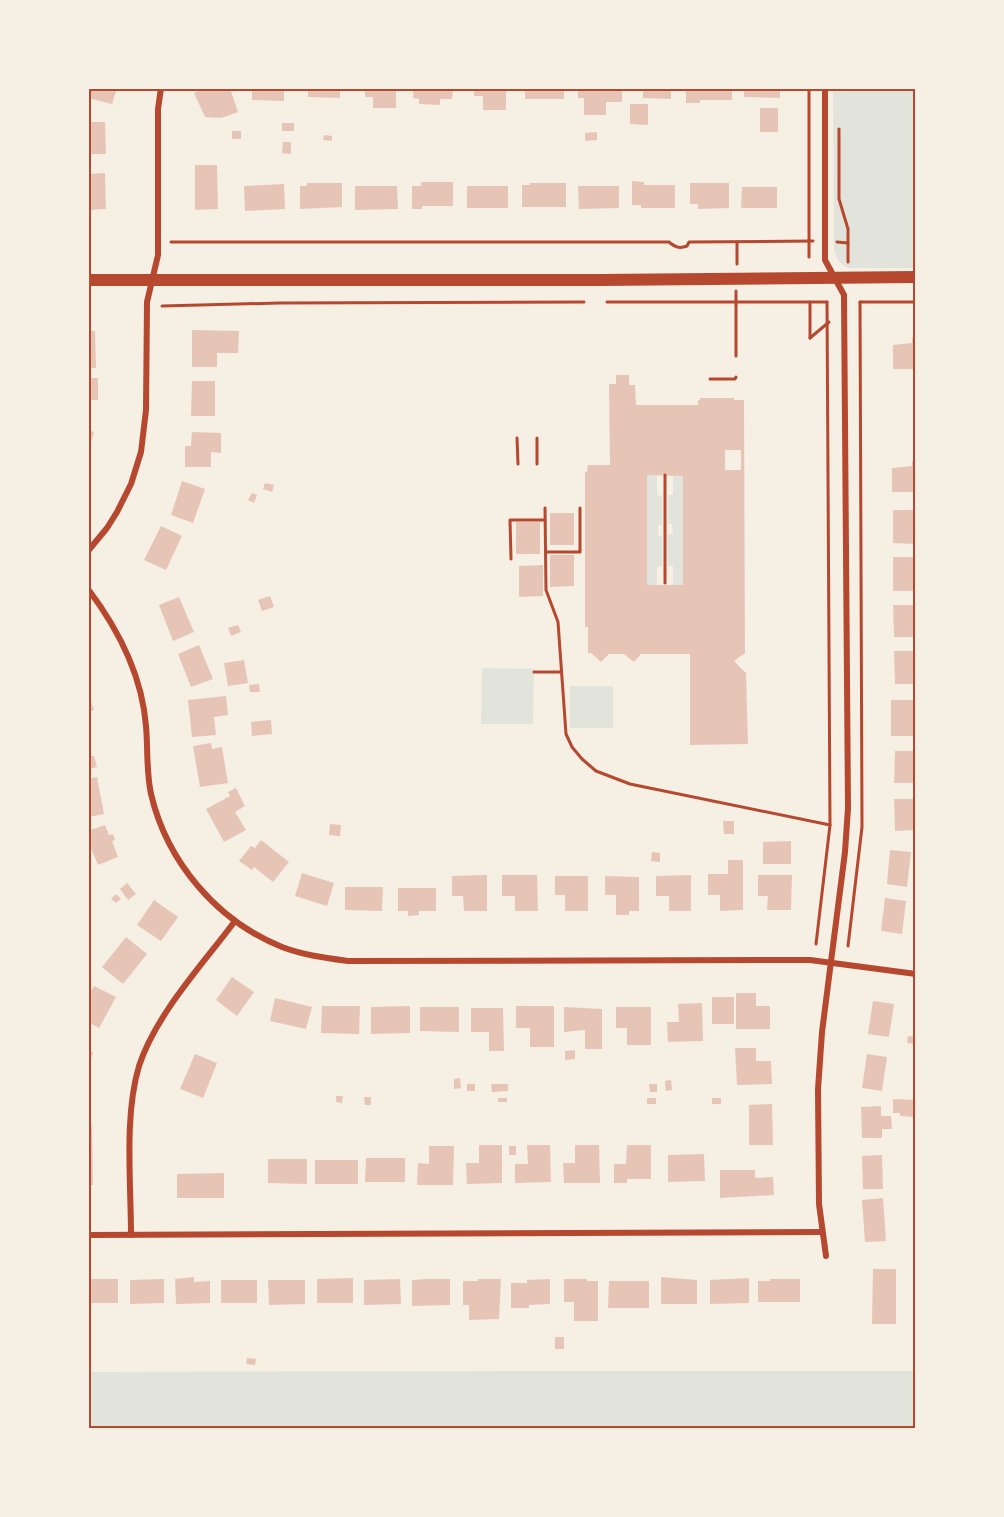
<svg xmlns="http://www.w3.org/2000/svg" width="1004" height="1517" font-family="'PT Serif',serif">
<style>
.green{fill:#e2e4dc}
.building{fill:#e6c5b7;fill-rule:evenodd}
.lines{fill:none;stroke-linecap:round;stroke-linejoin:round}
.path{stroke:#b5482f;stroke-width:3}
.minor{stroke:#b5482f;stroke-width:6}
.secondary{stroke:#b5482f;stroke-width:12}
.neatline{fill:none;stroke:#b5482f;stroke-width:2}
</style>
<rect width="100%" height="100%" fill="#f6efe4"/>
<g class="green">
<path d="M833,89H915V268H848C839,264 837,259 834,250Z"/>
<path d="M647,475H657V495L662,496V525H658V535L662,536V566L657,567V585H647Z"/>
<path d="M673,476H683V585H673V566H668L667,534H673L672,524H668V495H673Z"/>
<path d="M482,668L534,669L533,724H481Z"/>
<rect x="570" y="686" width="43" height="42"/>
<path d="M522,1371H915V1428H89L88,1372Z"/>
</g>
<g class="building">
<path d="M88,88H109L116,91L112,104L88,98Z"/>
<path d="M204,88H230L238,112L221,118L205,117L194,93Z"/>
<path d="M252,88H284V101L252,100Z"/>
<path d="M308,88H340V98L308,97Z"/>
<path d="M365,88H396V108H373V97H365Z"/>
<path d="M414,88H453L452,99H440V105L419,104V99L413,98Z"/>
<path d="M474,88H506V110H483V96H474Z"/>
<rect x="525" y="88" width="39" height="11"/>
<path d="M578,88H622V102H606V115H584V98H578Z"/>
<path d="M643,88H671V99L643,98Z"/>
<path d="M686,88H732V100H700V103H686Z"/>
<path d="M744,88H780V98L744,97Z"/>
<path d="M630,104H648V125L630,124Z"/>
<rect x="760" y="108" width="18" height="24"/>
<path d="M88,122H105L106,154H88Z"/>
<rect x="282" y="123" width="12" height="8"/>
<rect x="232" y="131" width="9" height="8"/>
<path d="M597,132V140L585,141V133Z"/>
<path d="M324,135L332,136V141L323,140Z"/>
<path d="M283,142H291V154L282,153Z"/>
<path d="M195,165H217L218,209L195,210Z"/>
<path d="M105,173L106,209L88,210V174Z"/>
<path d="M632,181L644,182V185H675V208H641V205H632Z"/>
<path d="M421,182H453V206H422V209H412V186H421Z"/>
<path d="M307,183H342V207L300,209V186H307Z"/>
<path d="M530,183H566V207H522V185H530Z"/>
<path d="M690,183H729V208L698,209V204H690Z"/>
<path d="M284,184L285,209L245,211L244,186Z"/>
<path d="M355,186H397L398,209L355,210Z"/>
<rect x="467" y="186" width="41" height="22"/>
<path d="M578,186H619V208L579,209Z"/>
<path d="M742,187H777V208H741Z"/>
<path d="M192,330L239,331L238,353H217V367H192Z"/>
<path d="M88,331H95L96,368H88Z"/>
<path d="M912,337H916V369H893V345L912,343Z"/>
<path d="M616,375H629V385H635L636,405H698V400H700V398H734V400H744L745,653L734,661L746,673L748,744L690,745V654H641L634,662L624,654H609L601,662L591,653H588V627H585V472H587L588,465H610L609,384H616ZM725,450H741V470H725ZM647,475L683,476V585H647Z"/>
<rect x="88" y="378" width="10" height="22"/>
<path d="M192,381H215V416H191Z"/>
<path d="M88,430L94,432L89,449H88Z"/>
<path d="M192,432L221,433V453L211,452V467H185V446H191Z"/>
<path d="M912,461H916V492H892V468L912,466Z"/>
<path d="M182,481L205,489L193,523L171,515Z"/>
<path d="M265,483L274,485L272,492L263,489Z"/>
<path d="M252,493L257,495L254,503L248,500Z"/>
<path d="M893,510H916V544L893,543Z"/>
<rect x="550" y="513" width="24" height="32"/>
<rect x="516" y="522" width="24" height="32"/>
<path d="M161,526L182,536L166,570L144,560Z"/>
<path d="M550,555H574V586L550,587Z"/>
<rect x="893" y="557" width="23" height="34"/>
<path d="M543,565V596L519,597V566Z"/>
<path d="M270,596L274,607L262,611L258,600Z"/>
<path d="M179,597L194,632L173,641L159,605Z"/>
<path d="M893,605H916V637H894Z"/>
<path d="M238,625L241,632L231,636L228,628Z"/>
<path d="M199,645L213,679L191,687L178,654Z"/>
<path d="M894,651H916V684H895Z"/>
<path d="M244,660L248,683L228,686L224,663Z"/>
<path d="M259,684L260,692H250L249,685Z"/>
<path d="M88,692L94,710L88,712Z"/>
<path d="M226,696L228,715L214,717L216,735L192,737L188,700Z"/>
<rect x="891" y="700" width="24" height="36"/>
<path d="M271,720L272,734L252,736L251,722Z"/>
<path d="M211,743L212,749L222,747L228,783L200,787L193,746Z"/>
<path d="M89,748L91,756H94L97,767L88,769Z"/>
<path d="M895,751H914L913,783H894Z"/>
<path d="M97,777L104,814L88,817V779Z"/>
<path d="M236,788L245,806L235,812L246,830L224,842L206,809L230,796L228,792Z"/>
<path d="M894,799H914L915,830L895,831Z"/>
<path d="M723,821H734V834H724Z"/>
<path d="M330,824L341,825L340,836L329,835Z"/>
<path d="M105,825L109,835L113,834L115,840L112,841L118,857L98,865L88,841V831Z"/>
<path d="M261,840L289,862L273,882L254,867L252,870L239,861L251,846L255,848Z"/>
<path d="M791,841V864H763V842Z"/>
<path d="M890,850L911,852L907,887L887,884Z"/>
<path d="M652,852L660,853V862L651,861Z"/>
<path d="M728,860H743V910L720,911V895H708V874H728Z"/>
<path d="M302,873L334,883L327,906L295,896Z"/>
<path d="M487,875V911H464L463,896H452V876Z"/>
<path d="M502,875H537L538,911H515V896H502Z"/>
<path d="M691,875V911H669V896H656V876Z"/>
<path d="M758,875H792L791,910H767L768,896H758Z"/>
<path d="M555,876H588V911H565V895H555Z"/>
<path d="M605,876L639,877V911H629V915H616V895H605Z"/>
<path d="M127,883L136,894L128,900L120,889Z"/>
<path d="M345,887H383L382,911L345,910Z"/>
<path d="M398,888H436V911H419V915L408,916V911H398Z"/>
<path d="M116,894L121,899L116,903L111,899Z"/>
<path d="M885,898L906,901L902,934L881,931Z"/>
<path d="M154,900L178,917L161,941L137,925Z"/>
<path d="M126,937L147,954L123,984L102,967Z"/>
<path d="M232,977L254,992L237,1016L216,1000Z"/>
<path d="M94,986L116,997L99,1028L88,1022V997Z"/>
<path d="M736,993H756V1006H770V1029H736Z"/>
<rect x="712" y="997" width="22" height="27"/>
<path d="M275,998L312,1007L306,1029L270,1021Z"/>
<path d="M873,1001L894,1004L889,1037L868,1034Z"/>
<path d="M702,1003L703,1041L668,1042L667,1022H679L678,1004Z"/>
<path d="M322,1006H360L359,1034L321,1033Z"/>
<path d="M410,1006V1033L371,1034V1007Z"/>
<path d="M516,1006H554V1047H530V1028H516Z"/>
<path d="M420,1007H459V1032L420,1031Z"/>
<path d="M564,1007L602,1009V1049H585V1030L564,1032Z"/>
<path d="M616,1007H651V1045H627V1028H616Z"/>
<path d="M471,1008H503L504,1051H489V1032H471Z"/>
<path d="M908,1036L916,1037V1044L907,1043Z"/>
<path d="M735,1048H756V1061H771L772,1084L737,1085Z"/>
<path d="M575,1050V1059L565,1060V1051Z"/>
<path d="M88,1051L93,1052L89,1067H88Z"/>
<path d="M195,1054L217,1063L203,1098L180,1089Z"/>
<path d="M867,1054L887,1057L882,1091L862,1088Z"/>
<path d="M460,1078L461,1088L454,1089V1079Z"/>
<path d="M671,1080L672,1090L666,1091L665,1081Z"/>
<rect x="467" y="1084" width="8" height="7"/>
<path d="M491,1084H508V1091L492,1092Z"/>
<path d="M649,1084H657V1092H650Z"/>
<path d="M336,1096H343L342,1103L336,1102Z"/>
<path d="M364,1097H371V1105H365Z"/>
<rect x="498" y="1098" width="9" height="4"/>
<rect x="647" y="1098" width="9" height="6"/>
<rect x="712" y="1098" width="9" height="6"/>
<path d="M893,1099L916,1100V1117L900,1116V1113H893Z"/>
<path d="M772,1104L773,1145H749V1105Z"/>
<path d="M881,1106V1116H891L892,1129H882V1138H862L861,1107Z"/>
<path d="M88,1125H92L93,1185H88Z"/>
<path d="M479,1145H502V1183L467,1184L466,1163H479Z"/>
<path d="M527,1145H550L551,1182L515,1183V1164H528Z"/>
<path d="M575,1145H599L600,1183H564L563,1163H575Z"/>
<path d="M627,1145H651V1179H627V1183H614V1164H626Z"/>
<path d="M429,1146H454L453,1185H417L418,1163L429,1164Z"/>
<rect x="509" y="1146" width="7" height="9"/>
<path d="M704,1154L705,1181L668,1182V1155Z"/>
<path d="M882,1155L883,1189H863L862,1156Z"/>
<path d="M366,1158H405V1182H365Z"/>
<path d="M268,1159H307V1184L268,1183Z"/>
<rect x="315" y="1160" width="43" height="24"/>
<path d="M720,1170H755V1178L773,1177L774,1195L720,1198Z"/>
<path d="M224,1173V1198H177V1174Z"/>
<path d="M883,1198L886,1241L865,1242L862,1200Z"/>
<path d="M873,1269H896V1324H872Z"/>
<path d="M194,1277V1282L210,1281V1303L176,1304L175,1279Z"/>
<path d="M661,1277L697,1280V1304H661Z"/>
<path d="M353,1278V1303H317V1279Z"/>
<path d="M749,1278V1303L710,1304V1280Z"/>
<rect x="88" y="1279" width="30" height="24"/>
<path d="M164,1279V1303L130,1304V1280Z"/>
<path d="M400,1279L401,1304L364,1305V1280Z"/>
<path d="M427,1279H450V1305L412,1306V1280Z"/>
<path d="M478,1279H501L499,1319L469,1320V1305H463V1281H478Z"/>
<path d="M550,1279V1304L529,1305V1308H511V1283H527V1280Z"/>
<path d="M564,1279H587V1281H598V1321H574V1302H564Z"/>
<path d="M770,1279H800V1302H758V1281H770Z"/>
<rect x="221" y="1280" width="36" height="23"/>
<path d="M268,1280H305V1304L269,1305Z"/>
<path d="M609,1281H649V1308H608Z"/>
<rect x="555" y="1337" width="9" height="12"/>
<path d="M247,1358L256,1359L255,1365L246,1364Z"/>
</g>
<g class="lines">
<g class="path">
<path d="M809,88V257"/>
<path d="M839,129V199L848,229V262"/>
<path d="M171,242H669C675,247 679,249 687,246L689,242L813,241"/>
<path d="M837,242L848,243"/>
<path d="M737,264V242"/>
<path d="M607,302H827"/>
<path d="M810,302V338"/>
<path d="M860,302H916"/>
<path d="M162,306L279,303L584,302"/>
<path d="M810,338L829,322"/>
<path d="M736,356V291"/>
<path d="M710,379H735L736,377"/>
<path d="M517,438L518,464"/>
<path d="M537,438V464"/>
<path d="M665,475V583"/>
<path d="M545,508L546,590L558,622L566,734L572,747L582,759L596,771L630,784L830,825"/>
<path d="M546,552H580V508"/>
<path d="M511,559L510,520H545"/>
<path d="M534,672H561"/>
<path d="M816,944L830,825L827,302"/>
<path d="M848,946L862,827L860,302"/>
<path d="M915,1428H916"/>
</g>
<g class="minor">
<path d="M825,88V260L844,295L848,808L845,852L822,1032L818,1089L819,1204L826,1256"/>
<path d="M88,551L107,528L117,512L131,484L141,452L146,410L147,302L158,255V109L161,88"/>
<path d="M88,589C119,630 142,675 146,726C148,748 146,771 151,794C167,862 217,921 282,947C303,955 326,958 348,961L810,960L916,974"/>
<path d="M88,1235L822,1232"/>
<path d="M131,1235C131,1182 124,1116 139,1066C156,1014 203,964 235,921"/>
</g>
<path class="secondary" d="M88,280H599L916,277"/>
</g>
<rect width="1004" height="1517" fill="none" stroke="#f6efe4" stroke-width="180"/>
<rect x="90" y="90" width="824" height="1337" class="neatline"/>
</svg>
